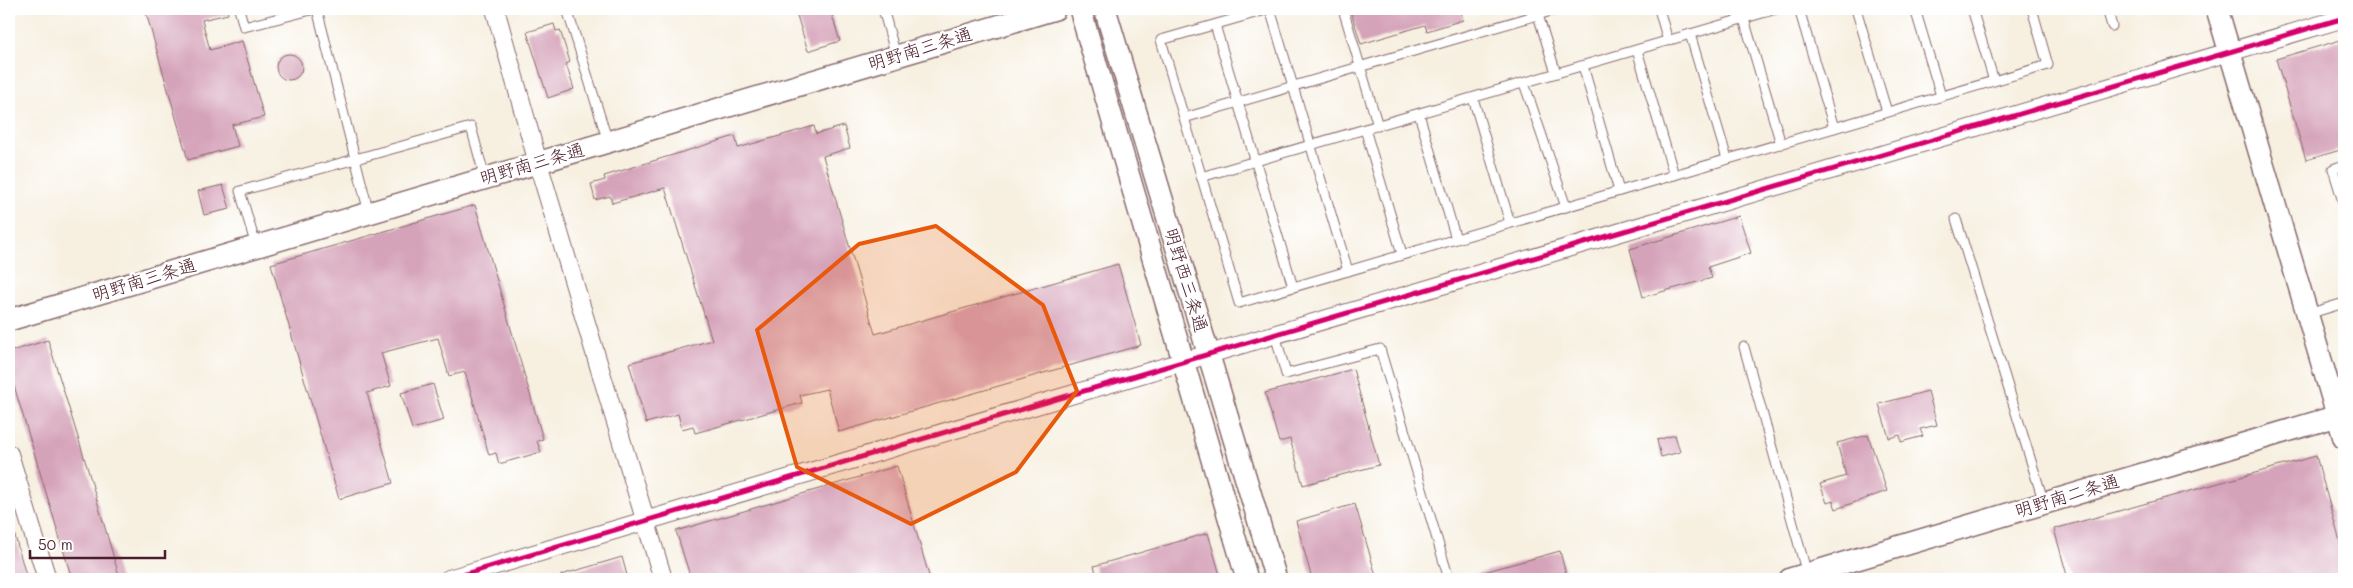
<svg xmlns="http://www.w3.org/2000/svg" width="2353" height="588" font-family="Mali,'Klee One',sans-serif">
<style>
.building{fill:#d5a3b9}
.lines{fill:none;stroke-linecap:round;stroke-linejoin:round}
.service-casing{stroke:#87686b;stroke-width:11}
.minor-casing{stroke:#87686b;stroke-width:20}
.tertiary-casing{stroke:#87686b;stroke-width:24}
.service{stroke:#fff;stroke-width:9}
.minor{stroke:#fff;stroke-width:18}
.tertiary{stroke:#fff;stroke-width:21}
.cycleway-casing{stroke:#fff;stroke-width:8}
.cycleway{stroke:#d6006c;stroke-width:5}
.marked{fill:#e8590c;fill-opacity:0.2;stroke:#e8590c;stroke-width:4;stroke-linejoin:round}
.labels{text-anchor:middle;stroke-width:5;stroke-linejoin:round;paint-order:stroke}
.street-label{font-size:18px;fill:#4a1f2b;stroke:#fff}
</style>
<rect width="100%" height="100%" fill="#fff"/>
<filter id="ink" filterUnits="userSpaceOnUse"><feTurbulence type="fractalNoise" baseFrequency=".02" numOctaves="2"/><feDisplacementMap in="SourceGraphic" scale="10" xChannelSelector="R" yChannelSelector="G"/><feConvolveMatrix kernelMatrix="1 2 1 2 8 2 1 2 1" color-interpolation-filters="sRGB"/></filter>
<filter id="wash" filterUnits="userSpaceOnUse"><feTurbulence type="fractalNoise" baseFrequency=".0096" numOctaves="4" result="noise"/><feDisplacementMap in="SourceGraphic" scale="20" xChannelSelector="R" yChannelSelector="G"/><feGaussianBlur stdDeviation="1.12" result="paint"/><feColorMatrix in="noise" values="0 0 0 0 0 0 0 0 0 0 0 0 0 0 0 0 0 1.4 0 .05"/><feComposite in="paint" operator="in"/></filter>
<g filter="url(#wash)">
<rect width="100%" height="100%" fill="#f7f0e1"/>
<g id="blocks">
<g class="building">
<path d="M145,9H227L228,14L202,20L210,50L242,41L264,117L232,125L238,146L188,160Z"/>
<path d="M795,9H830L840,41L808,51Z"/>
<path d="M1350,9H1460L1463,20L1427,31L1425,25L1361,44Z"/>
<path d="M554,24L556,31L560,30L570,62L566,64L574,89L548,98L527,32Z"/>
<path d="M2344,39V149L2306,160L2276,59Z"/>
<circle cx="289" cy="67" r="13"/>
<path d="M814,126L816,134L844,126L850,148L823,156L875,334L1118,264L1141,345L839,432L827,389L800,395L802,403L695,433L693,426L682,429L678,414L646,423L629,363L712,340L665,188L612,203L610,196L595,200L591,184L605,180L604,176L735,136L738,148Z"/>
<path d="M223,185L230,209L204,215L198,191Z"/>
<path d="M475,205L543,439L537,441L541,452L499,464L496,453L489,455L465,372L449,376L438,338L381,353L391,386L367,393L393,483L339,499L271,264Z"/>
<path d="M1739,216L1751,253L1708,267L1712,278L1643,297L1630,249Z"/>
<path d="M48,340L88,470L120,579H72L9,369V352Z"/>
<path d="M1353,369L1379,465L1303,485L1290,439L1279,442L1265,393Z"/>
<path d="M433,384L444,420L412,429L401,393Z"/>
<path d="M1928,391L1937,425L1920,429L1923,436L1901,442L1900,435L1889,438L1879,404Z"/>
<path d="M1675,435L1680,452L1661,457L1657,440Z"/>
<path d="M1868,435L1887,491L1836,509L1833,501L1827,503L1820,484L1846,476L1837,443Z"/>
<path d="M2316,456L2344,556V579H2068L2054,529Z"/>
<path d="M897,466L930,579H691L676,531Z"/>
<path d="M1355,504L1377,579H1312L1296,521Z"/>
<path d="M13,529L27,579H9V530Z"/>
<path d="M1208,533L1221,579H1098L1094,566Z"/>
<path d="M1560,551L1567,579H1474L1473,575Z"/>
<path d="M622,557L628,579H561V575Z"/>
</g>
</g>
</g>
<g filter="url(#ink)">
<use href="#blocks" fill-opacity="0" stroke="#87686b" stroke-width="1"/>
<g class="lines">
<defs>
<g id="service">
<path d="M239,9L244,27L315,9"/>
<path d="M317,9L369,213"/>
<path d="M567,9L608,142"/>
<path d="M883,9L896,56"/>
<path d="M1269,9L1161,40L1239,303L2048,65L2032,9"/>
<path d="M1270,9L1348,271"/>
<path d="M1343,9L1378,126"/>
<path d="M1659,9L1668,41"/>
<path d="M1741,9L1781,144"/>
<path d="M1799,9L1834,128"/>
<path d="M1856,9L1887,112"/>
<path d="M1915,9L1941,96"/>
<path d="M1972,9L1994,81"/>
<path d="M2107,9L2112,26"/>
<path d="M1538,15L1556,73"/>
<path d="M1215,25L1293,287"/>
<path d="M1690,34L1727,159"/>
<path d="M1637,50L1674,175"/>
<path d="M1583,66L1619,191"/>
<path d="M1524,83L1566,207"/>
<path d="M1473,98L1510,223"/>
<path d="M1419,114L1456,239"/>
<path d="M1184,118L1558,9"/>
<path d="M1365,129L1402,254"/>
<path d="M2344,165L2333,169L2344,205"/>
<path d="M1201,177L1776,9"/>
<path d="M1956,219L2044,503"/>
<path d="M256,246L240,191L471,127L485,178"/>
<path d="M2308,314L2344,303"/>
<path d="M1275,334L1286,374L1380,349L1449,579"/>
<path d="M1744,347L1807,574"/>
</g>
<g id="minor">
<path d="M495,9L538,163L663,579"/>
<path d="M9,454L47,579"/>
<path d="M449,579L2344,18"/>
</g>
<g id="tertiary">
<path d="M1080,9L1247,579"/>
<path d="M1105,9L1276,579"/>
<path d="M2217,9L2344,438"/>
<path d="M9,320L1055,9"/>
<path d="M1790,579L2344,414"/>
</g>
</defs>
<use href="#service" class="service-casing"/>
<use href="#minor" class="minor-casing"/>
<use href="#tertiary" class="tertiary-casing"/>
<use href="#service" class="service"/>
<use href="#minor" class="minor"/>
<use href="#tertiary" class="tertiary"/>
<defs>
<path id="cycleway" d="M449,579L2344,18"/>
</defs>
<use href="#cycleway" class="cycleway-casing"/>
<use href="#cycleway" class="cycleway"/>
</g>
</g>
<path class="marked" d="M936,226L1043,305L1077,391L1016,472L911,524L797,467L757,330L859,244Z"/>
<g class="labels">
<g class="street-label">
<text transform="translate(920 49) rotate(-17)" y="6">明野南三条通</text>
<text transform="translate(532 164) rotate(-16)" y="6">明野南三条通</text>
<text transform="translate(144 280) rotate(-17)" y="6">明野南三条通</text>
<text transform="translate(1186 280) rotate(73)" y="6">明野西三条通</text>
<text transform="translate(2067 496) rotate(-17)" y="6">明野南二条通</text>
</g>
</g>
<rect width="2353" height="588" fill="none" stroke="#fff" stroke-width="30"/>
<path d="M30 550v8h135v-8" fill="none" stroke="#4a1f2b" stroke-width="2.5"/>
<text x="38" y="550" font-size="15" fill="#4a1f2b" stroke="#ffffff" stroke-width="4" paint-order="stroke">50 m</text>
</svg>
